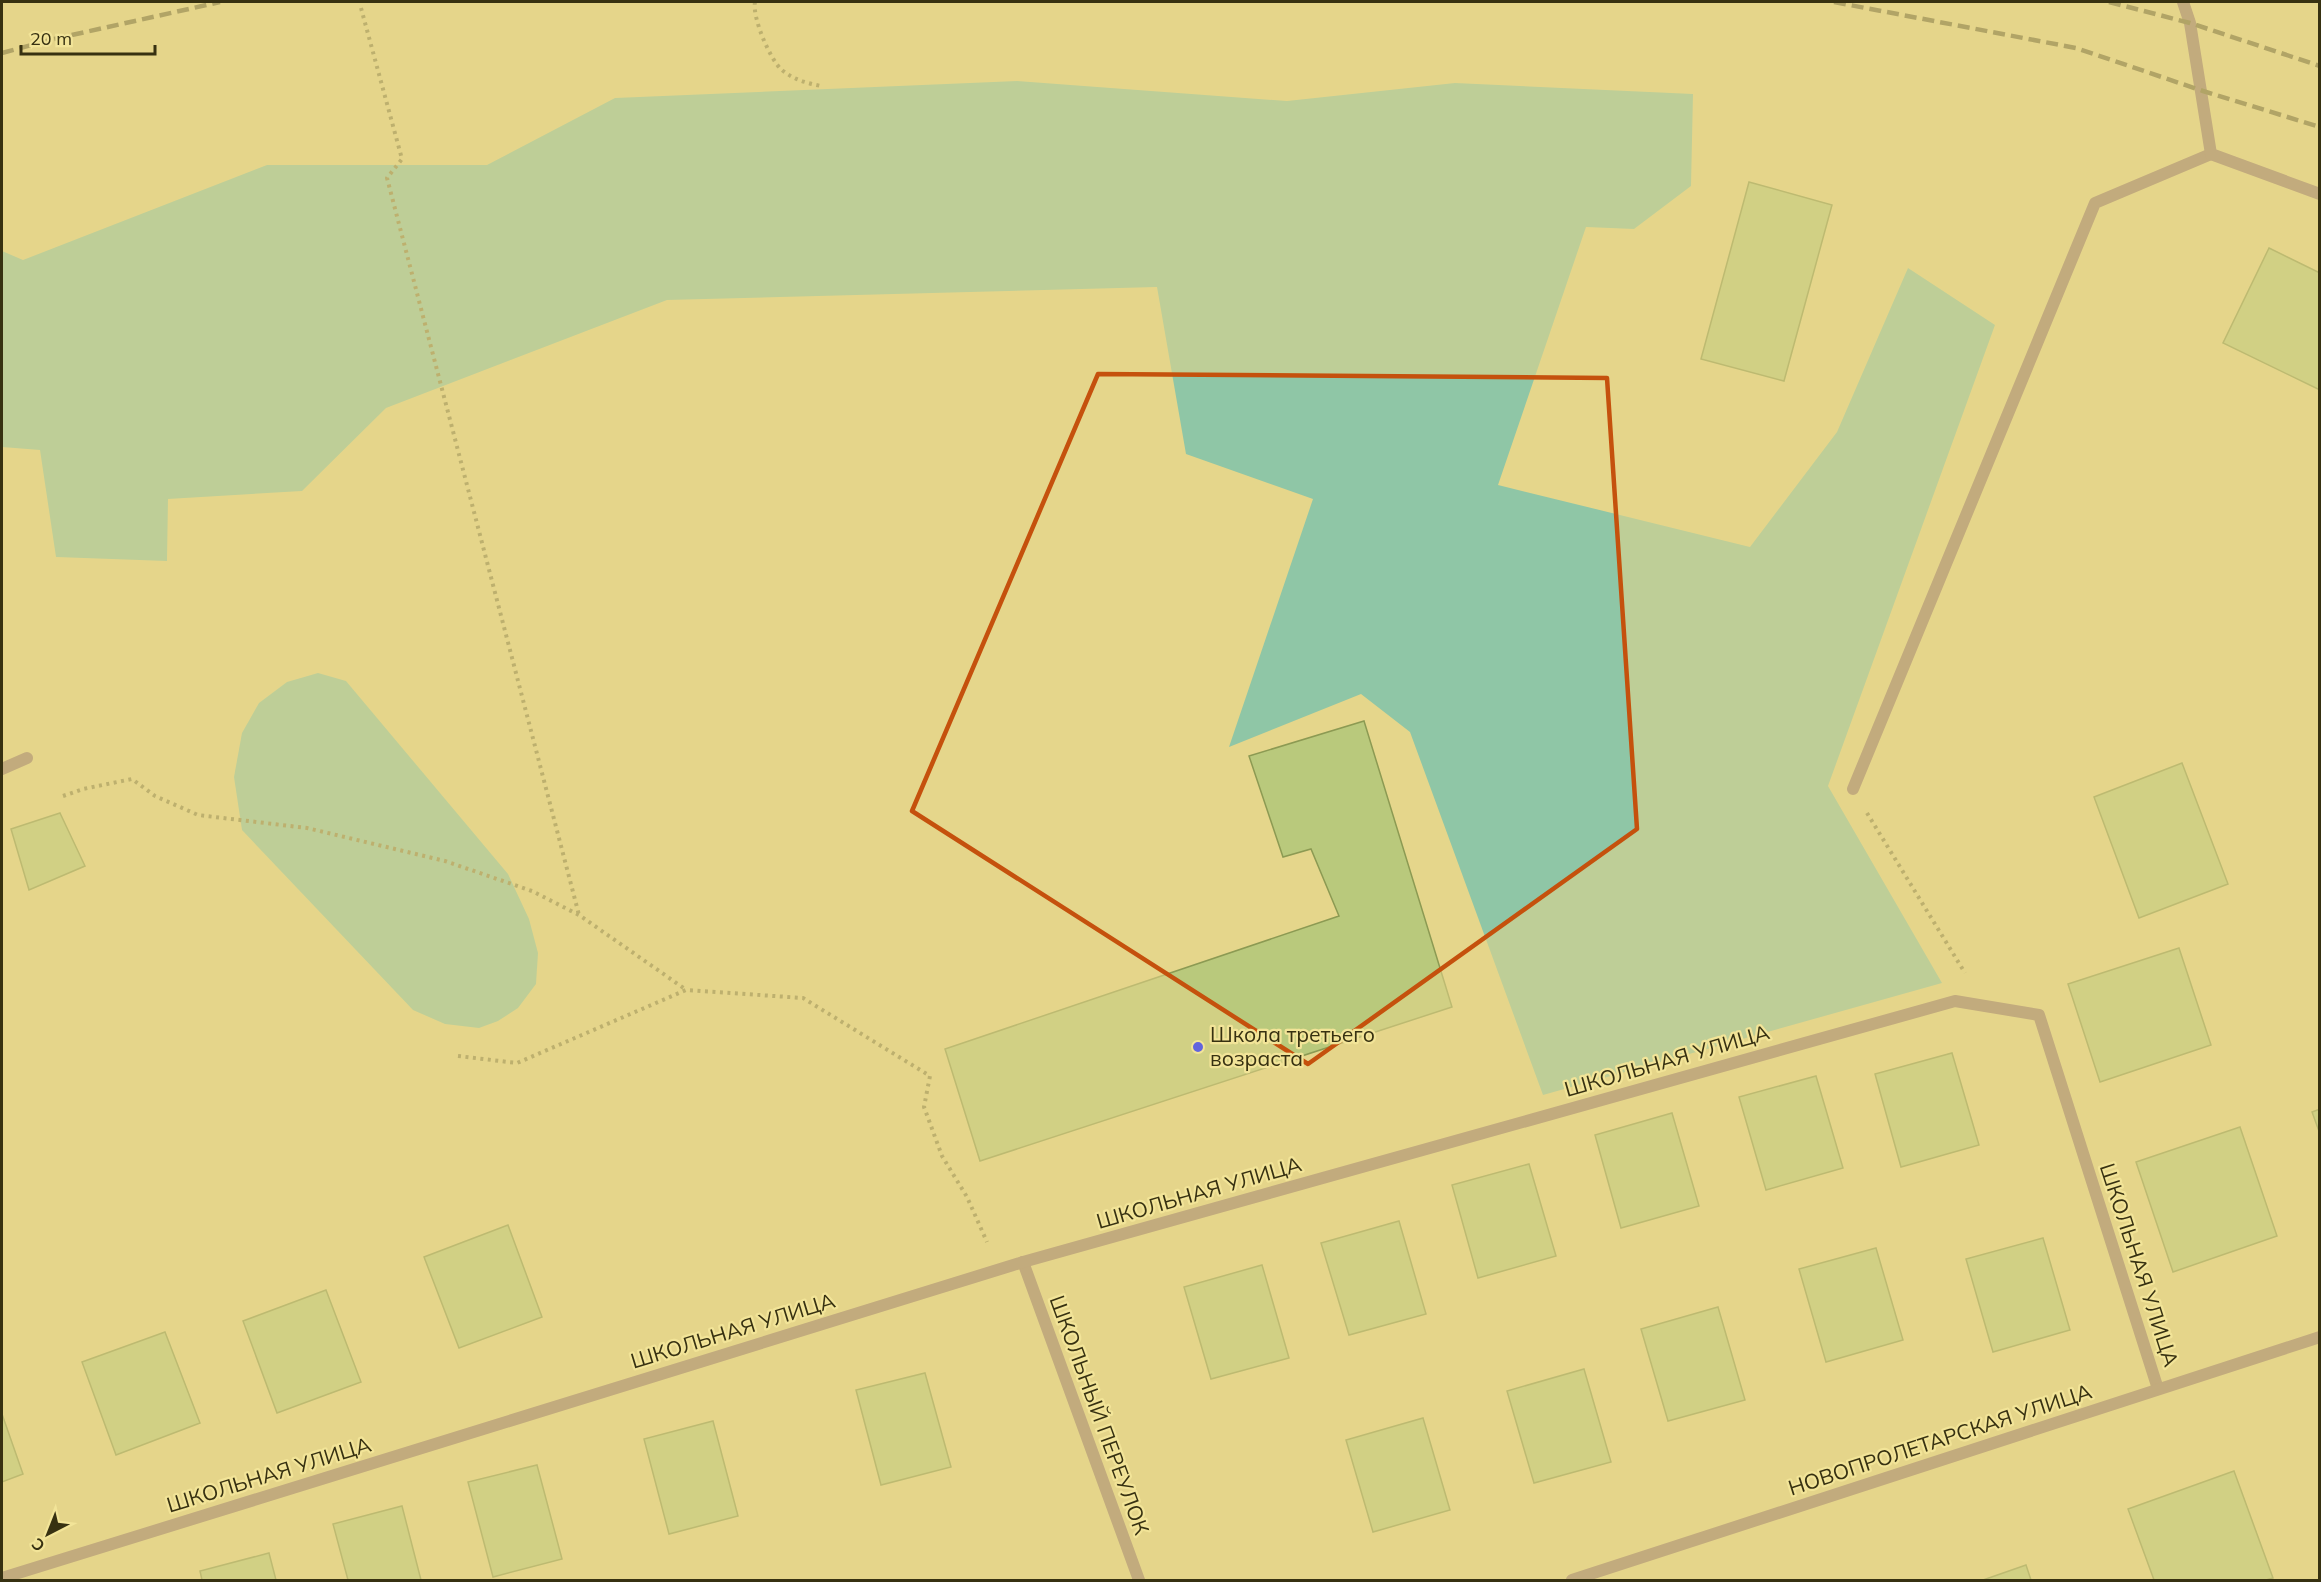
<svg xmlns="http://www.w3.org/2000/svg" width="2321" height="1582" font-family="Mulish,sans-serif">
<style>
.green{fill:#8fc6a6}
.building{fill:#b9c97c;stroke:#8c9a53;stroke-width:1.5}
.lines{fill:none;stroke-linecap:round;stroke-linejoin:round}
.path{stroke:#8d834d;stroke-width:4;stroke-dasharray:3 4.5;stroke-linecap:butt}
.service{stroke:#98786d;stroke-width:12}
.minor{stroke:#98786d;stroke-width:12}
.rail{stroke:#72693a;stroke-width:4.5;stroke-dasharray:12 6;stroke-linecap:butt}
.marked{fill:none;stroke:#c5510d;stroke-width:4.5;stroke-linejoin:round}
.poi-dot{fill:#6264dd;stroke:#f2e498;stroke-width:2}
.labels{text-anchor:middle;stroke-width:4.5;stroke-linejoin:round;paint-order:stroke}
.poi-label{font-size:21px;fill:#373111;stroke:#f2e498;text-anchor:start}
.street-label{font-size:21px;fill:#373111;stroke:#f2e498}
</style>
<rect width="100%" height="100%" fill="#e5d68b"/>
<g class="green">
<path d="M1017,81L1287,101L1455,83L1693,94L1691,186L1634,229L1586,227L1498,485L1750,547L1837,432L1908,268L1995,325L1828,786L1942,983L1543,1095L1410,732L1361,694L1229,747L1313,499L1186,454L1157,287L667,300L386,408L302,491L168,499L167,561L56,557L40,450L2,447V251L23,260L267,165H487L615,98Z"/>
<path d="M318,673L346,681L508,874L529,919L538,953L536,984L518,1008L498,1021L479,1028L445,1024L413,1010L242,830L234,777L242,733L259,703L287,682Z"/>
</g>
<g class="building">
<path d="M1749,182L1832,205L1784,381L1701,359Z"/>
<path d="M2269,248L2320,273V390L2223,343Z"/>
<path d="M1364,721L1452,1007L980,1161L945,1049L1339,916L1311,849L1283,857L1249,756Z"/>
<path d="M2182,763L2228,884L2139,918L2094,797Z"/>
<path d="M60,813L85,866L29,890L11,829Z"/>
<path d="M2179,948L2211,1045L2100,1082L2068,984Z"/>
<path d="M1952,1053L1979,1145L1901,1167L1875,1074Z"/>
<path d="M1816,1076L1843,1168L1766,1190L1739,1097Z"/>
<path d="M2320,1109V1134L2312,1112Z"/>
<path d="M1672,1113L1699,1206L1621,1228L1595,1135Z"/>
<path d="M2240,1127L2277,1236L2173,1272L2136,1162Z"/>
<path d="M1529,1164L1556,1256L1478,1278L1452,1185Z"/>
<path d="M1399,1221L1426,1314L1349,1335L1321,1243Z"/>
<path d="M508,1225L542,1317L459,1348L424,1257Z"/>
<path d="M2043,1238L2070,1330L1993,1352L1966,1259Z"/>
<path d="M1876,1248L1903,1340L1826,1362L1799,1269Z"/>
<path d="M1262,1265L1289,1358L1211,1379L1184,1287Z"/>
<path d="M326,1290L361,1382L277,1413L243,1321Z"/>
<path d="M1718,1307L1745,1400L1668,1421L1641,1329Z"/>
<path d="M165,1332L200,1423L116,1455L82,1362Z"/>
<path d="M1584,1369L1611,1462L1534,1483L1507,1391Z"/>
<path d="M925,1373L951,1467L881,1485L856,1390Z"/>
<path d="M2,1414L23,1474L2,1482Z"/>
<path d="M1423,1418L1450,1510L1373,1532L1346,1440Z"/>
<path d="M713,1421L738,1516L669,1534L644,1439Z"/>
<path d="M537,1465L562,1559L493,1577L468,1482Z"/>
<path d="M2234,1471L2273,1578L2266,1580H2154L2128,1509Z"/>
<path d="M402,1506L421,1580H348L333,1524Z"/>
<path d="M269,1553L276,1580H202L200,1571Z"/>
<path d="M2026,1565L2031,1580H1983Z"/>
</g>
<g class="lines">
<g class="path">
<path d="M755,2C752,17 770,60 782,70C794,80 807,83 821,86"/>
<path d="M361,8L402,159L387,178L579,915"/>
<path d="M63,796L83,789L132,779L155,796L198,815L307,828L445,861L532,891L579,915L685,989"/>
<path d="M1867,813L1965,973"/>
<path d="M458,1056L517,1063L686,990L803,998L930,1076L924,1107L942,1156L967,1197L987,1242"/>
</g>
<path class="service" d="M1853,789L2095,203L2211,154"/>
<g class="minor">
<path d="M2183,2L2190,23L2211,154L2320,194"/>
<path d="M2,769L27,758"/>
<path d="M1023,1262L1139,1580"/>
<path d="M2,1578L1023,1262L1955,1001L2039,1015L2158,1389"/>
<path d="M1572,1580L2320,1337"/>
</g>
<g class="rail">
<path d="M1834,2L2076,48L2203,91L2320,127"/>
<path d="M2109,2L2190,23L2320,66"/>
<path d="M2,53L54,39L220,2"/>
</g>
</g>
<path d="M0 0H2321V1582H0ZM1098,374L1607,378L1637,829L1308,1064L912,811Z" fill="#e5d68b" fill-opacity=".55" fill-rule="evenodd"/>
<path class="marked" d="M1098,374L1607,378L1637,829L1308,1064L912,811Z"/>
<circle class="poi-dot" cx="1198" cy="1047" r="6"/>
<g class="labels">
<g class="poi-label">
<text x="1210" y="1042">Школа третьего<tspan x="1210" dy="24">возраста</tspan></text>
</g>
<g class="street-label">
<text transform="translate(1667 1061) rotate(-16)" y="7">ШКОЛЬНАЯ УЛИЦА</text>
<text transform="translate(1199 1193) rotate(-16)" y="7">ШКОЛЬНАЯ УЛИЦА</text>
<text transform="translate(2139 1265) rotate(72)" y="7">ШКОЛЬНАЯ УЛИЦА</text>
<text transform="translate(733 1331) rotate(-17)" y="7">ШКОЛЬНАЯ УЛИЦА</text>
<text transform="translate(1099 1415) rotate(70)" y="7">ШКОЛЬНЫЙ ПЕРЕУЛОК</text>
<text transform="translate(1940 1440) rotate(-18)" y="7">НОВОПРОЛЕТАРСКАЯ УЛИЦА</text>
<text transform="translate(269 1475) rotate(-17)" y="7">ШКОЛЬНАЯ УЛИЦА</text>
</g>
</g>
<rect width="2321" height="1582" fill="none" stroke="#373111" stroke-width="6"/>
<g transform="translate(48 1534) rotate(222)" stroke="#f2e498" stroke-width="4.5" paint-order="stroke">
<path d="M0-4.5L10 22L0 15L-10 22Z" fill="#373111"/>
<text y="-9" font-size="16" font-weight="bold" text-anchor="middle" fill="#373111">С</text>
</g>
<path d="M21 45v9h134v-9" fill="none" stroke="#373111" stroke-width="3"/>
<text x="30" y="45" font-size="18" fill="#373111" stroke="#f2e498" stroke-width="4.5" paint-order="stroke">20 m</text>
</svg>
